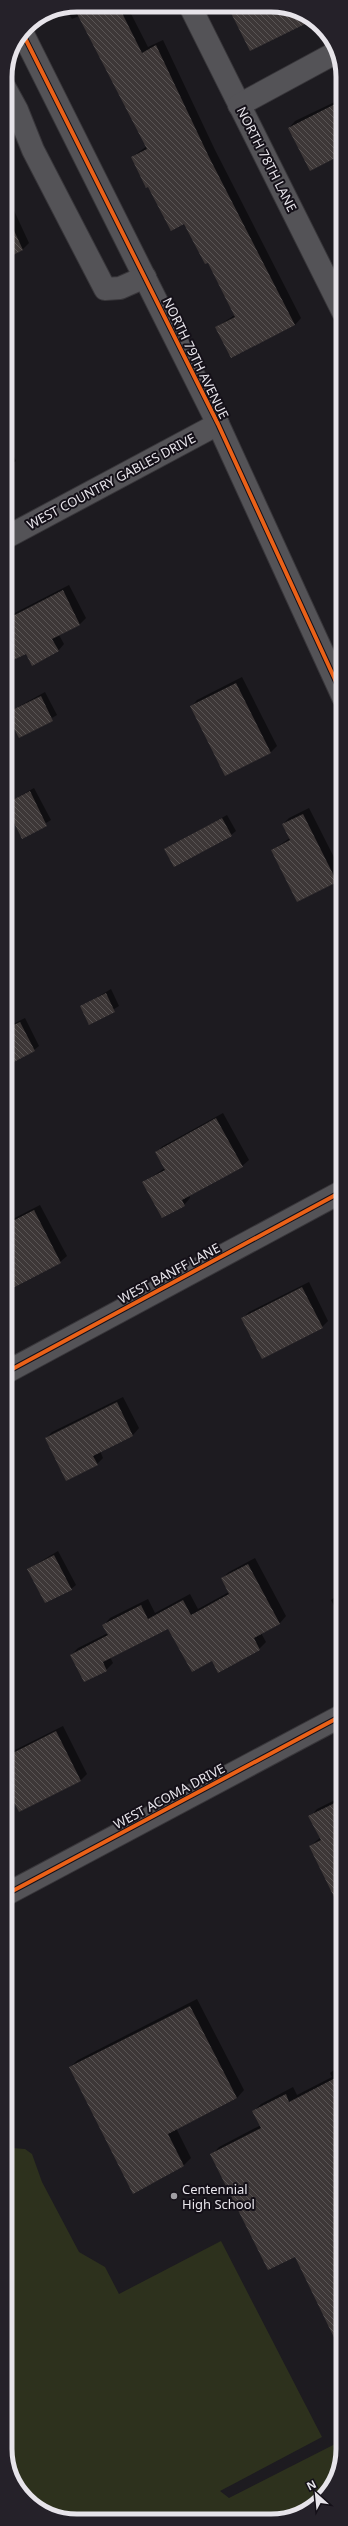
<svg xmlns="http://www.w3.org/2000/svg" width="348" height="2526" font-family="'Noto Sans',sans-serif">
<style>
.green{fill:#2d311d}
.shadow{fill:#0007}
.building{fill:url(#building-back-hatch)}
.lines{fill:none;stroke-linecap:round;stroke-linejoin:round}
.minor-casing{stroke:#38363a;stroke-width:24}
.minor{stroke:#545357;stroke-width:22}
.cycleway-casing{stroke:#141018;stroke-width:6}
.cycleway{stroke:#ea6118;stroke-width:4}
.poi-dot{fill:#a09ea3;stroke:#141018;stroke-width:1.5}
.labels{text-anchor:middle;stroke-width:4;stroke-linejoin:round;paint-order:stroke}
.street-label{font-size:13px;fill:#e7e4ea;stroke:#141018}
.poi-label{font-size:13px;fill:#e7e4ea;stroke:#141018;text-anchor:start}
.rim{fill:none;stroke:#e7e4ea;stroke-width:5}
</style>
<defs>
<pattern id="building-back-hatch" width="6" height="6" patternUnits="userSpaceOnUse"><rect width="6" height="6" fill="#3d3737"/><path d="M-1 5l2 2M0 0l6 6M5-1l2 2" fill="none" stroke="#595454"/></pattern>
</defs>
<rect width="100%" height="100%" fill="#1d1b20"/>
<path class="green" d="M12,2148L25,2149L32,2154L42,2182L79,2252L105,2267L119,2294L221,2241L322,2437L220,2491L229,2498L343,2440V2449L325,2497L303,2513L276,2521L58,2519L23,2496L5,2454V2152Z"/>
<g class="shadow">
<path d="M77,5L127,6L148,47L163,40L215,150L301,318L295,325L216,327L235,315L208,261L185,223L132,157L147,146L79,16L72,19L65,7Z"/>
<path d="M343,98V164L338,155L289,128L295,121Z"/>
<path d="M5,191L29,243L23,249L5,258Z"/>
<path d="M5,438L16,461L5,469Z"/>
<path d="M69,585L86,618L80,624L59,635L64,644L58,651L26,652L5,642V618Z"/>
<path d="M242,677L277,746L271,752L226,775L191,707L197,700Z"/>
<path d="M45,692L57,715L19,737L7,713Z"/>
<path d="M34,788L51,820L23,837L6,804Z"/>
<path d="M309,808L343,875L337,882L272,850L290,838L283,824L289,818Z"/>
<path d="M227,815L236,831L231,835L166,849Z"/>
<path d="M111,989L119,1006L90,1024L81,1007Z"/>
<path d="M25,1018L39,1046L34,1050L5,1053V1028Z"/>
<path d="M223,1113L249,1160L242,1166L189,1195L190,1198L184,1205L144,1182L165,1168L156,1152L163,1146Z"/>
<path d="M40,1205L67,1256L60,1262L5,1291V1223Z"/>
<path d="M309,1282L328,1321L322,1327L242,1319L249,1312Z"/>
<path d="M123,1397L139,1428L133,1435L100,1451L103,1458L97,1464L46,1438L52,1432Z"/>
<path d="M58,1551L76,1585L71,1589L28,1569Z"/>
<path d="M255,1558L286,1616L280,1623L261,1633L266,1642L259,1649L212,1660L169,1628L110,1657L113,1663L106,1670L71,1655L78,1648L108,1633L104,1625L110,1618L148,1599L155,1613L190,1594L198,1609L229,1592L222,1578L229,1572Z"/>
<path d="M343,1584V1623L331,1600L343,1591L340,1586Z"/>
<path d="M63,1726L87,1774L81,1780L19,1811L5,1783V1755Z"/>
<path d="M343,1796V1894L310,1846L320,1838L310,1817L317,1809Z"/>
<path d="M197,1999L244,2090L237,2098L176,2128L191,2158L183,2166L70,2067L78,2060Z"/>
<path d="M343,2063V2353L296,2255L212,2155L219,2147L261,2125L254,2111L261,2104L293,2087L297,2095L332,2077L330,2073Z"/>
</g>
<g class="building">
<path d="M118,5L142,53L156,45L209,157L295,325L231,358L215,327L235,317L208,263L205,264L184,224L171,231L148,187L146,188L131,157L147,149L73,6Z"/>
<path d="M228,7H290L311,21L250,51Z"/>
<path d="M343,100V154L310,171L288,128Z"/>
<path d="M5,211L23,250L5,259Z"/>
<path d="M63,590L80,625L52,639L59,651L32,666L26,654L13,660L5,644V620Z"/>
<path d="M236,683L271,753L225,776L190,706Z"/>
<path d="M41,696L53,721L19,738L6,713Z"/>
<path d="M30,791L47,826L22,839L5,804Z"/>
<path d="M303,814L337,882L297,902L271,850L290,840L282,824Z"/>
<path d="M222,818L232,836L174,867L164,849Z"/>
<path d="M106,993L115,1012L89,1025L80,1006Z"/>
<path d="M20,1022L35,1051L10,1064L5,1055V1029Z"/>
<path d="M216,1118L243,1167L182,1200L185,1206L162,1218L142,1182L165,1170L155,1152Z"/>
<path d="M34,1210L61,1263L5,1292V1225Z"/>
<path d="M302,1287L323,1328L262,1359L241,1318Z"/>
<path d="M117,1402L133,1436L93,1456L98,1465L66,1481L45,1438Z"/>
<path d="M54,1555L72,1590L45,1603L27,1569Z"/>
<path d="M248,1564L280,1624L254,1638L260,1650L218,1673L212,1661L192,1672L168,1629L103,1662L107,1671L84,1682L70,1655L108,1635L102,1625L141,1605L148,1619L183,1600L191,1615L229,1594L221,1578Z"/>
<path d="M56,1731L81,1781L19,1812L5,1785V1757Z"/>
<path d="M343,1799V1915L309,1846L321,1840L308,1816Z"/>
<path d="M190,2006L237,2098L168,2134L184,2166L133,2194L69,2067Z"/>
<path d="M343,2074V2356L295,2257L268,2270L210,2154L261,2128L252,2111L286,2094L289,2102Z"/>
</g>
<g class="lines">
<defs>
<g id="minor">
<path d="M190,6L343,312"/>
<path d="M22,32L218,424L343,697"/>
<path d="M5,88L17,110L33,150L105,289L120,288L145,277"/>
<path d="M239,105L335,53"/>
<path d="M5,538L218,424"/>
<path d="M5,1373L343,1191"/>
<path d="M5,1895L343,1715"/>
</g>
</defs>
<use href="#minor" class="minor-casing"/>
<use href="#minor" class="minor"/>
<defs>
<g id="cycleway">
<path d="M22,32L218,424L343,697"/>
<path d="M5,1373L343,1191"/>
<path d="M5,1895L343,1715"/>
</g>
</defs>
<use href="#cycleway" class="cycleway-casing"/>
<use href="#cycleway" class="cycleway"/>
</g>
<circle class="poi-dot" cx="174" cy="2196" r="4"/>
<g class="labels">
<g class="street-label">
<text transform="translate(267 159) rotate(63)" y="5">NORTH 78TH LANE</text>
<text transform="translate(196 358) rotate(64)" y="5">NORTH 79TH AVENUE</text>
<text transform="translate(111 481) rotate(-28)" y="5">WEST COUNTRY GABLES DRIVE</text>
<text transform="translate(169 1273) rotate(-28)" y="5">WEST BANFF LANE</text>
<text transform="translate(169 1796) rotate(-28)" y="5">WEST ACOMA DRIVE</text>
</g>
<g class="poi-label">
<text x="182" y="2194">Centennial<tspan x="182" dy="15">High School</tspan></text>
</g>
</g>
<path d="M0 0H348V2526H0ZM77 12H271A65 65 0 0 1 336 77V2449A65 65 0 0 1 271 2514H77A65 65 0 0 1 12 2449V77A65 65 0 0 1 77 12Z" fill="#252129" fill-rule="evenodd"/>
<path class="rim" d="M77 12H271A65 65 0 0 1 336 77V2449A65 65 0 0 1 271 2514H77A65 65 0 0 1 12 2449V77A65 65 0 0 1 77 12Z"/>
<g transform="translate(316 2494) rotate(333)" stroke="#141018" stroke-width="3" paint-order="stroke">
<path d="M0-3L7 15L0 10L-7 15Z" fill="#e7e4ea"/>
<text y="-6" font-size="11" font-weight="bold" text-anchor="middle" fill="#e7e4ea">N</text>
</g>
</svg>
